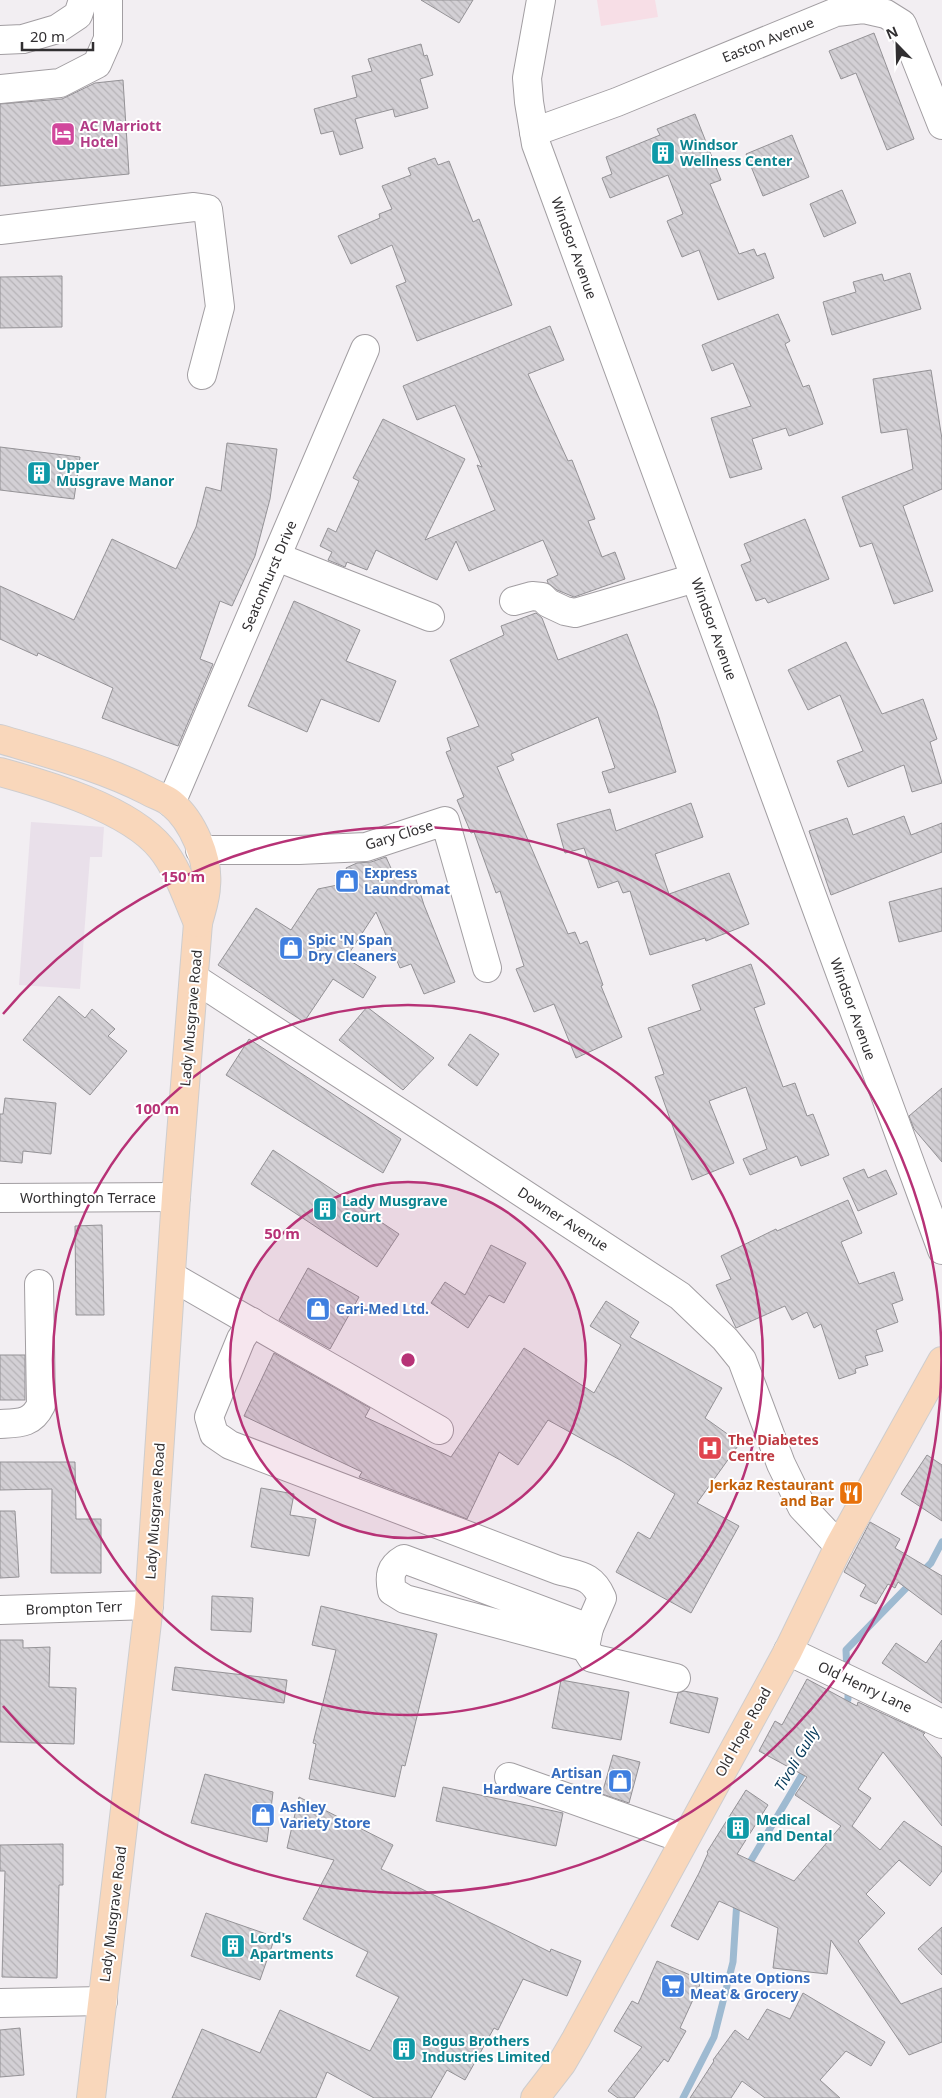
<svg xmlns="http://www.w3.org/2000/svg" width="942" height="2098" font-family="'Noto Sans',sans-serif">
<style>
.built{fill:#e9e0ea}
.education{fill:#f7dee6}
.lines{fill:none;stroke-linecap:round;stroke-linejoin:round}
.stream{stroke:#9ebad1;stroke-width:7}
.building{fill:url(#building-back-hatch);stroke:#949296}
.minor-casing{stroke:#a29ea2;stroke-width:30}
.major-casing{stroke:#cecdce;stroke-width:30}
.minor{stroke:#fff;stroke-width:28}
.major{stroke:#f9d7bb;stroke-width:28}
.ring{fill:none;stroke:#b73276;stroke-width:2.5}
.labels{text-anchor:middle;stroke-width:4;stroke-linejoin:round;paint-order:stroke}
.street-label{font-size:14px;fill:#312f31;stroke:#fff}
.hotel-label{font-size:14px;font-weight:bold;fill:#b23c85;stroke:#fff;text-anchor:start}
.culture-label{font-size:14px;font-weight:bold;fill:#0d838f;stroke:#fff;text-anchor:start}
.shop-label{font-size:14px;font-weight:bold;fill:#366cbe;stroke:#fff;text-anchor:start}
.health-label{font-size:14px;font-weight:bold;fill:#be3a42;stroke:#fff;text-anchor:start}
.food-label{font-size:14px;font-weight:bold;fill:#c56008;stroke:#fff;text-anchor:end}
.water-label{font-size:15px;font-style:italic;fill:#073a5a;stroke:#fff}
.centre{fill:#b73276;stroke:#fff;stroke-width:2.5}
.ring-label{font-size:15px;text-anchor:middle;font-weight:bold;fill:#b73276;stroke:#fff;stroke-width:4;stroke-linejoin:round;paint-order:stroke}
</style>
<defs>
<pattern id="building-back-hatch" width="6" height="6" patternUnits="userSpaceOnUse" patternTransform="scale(1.25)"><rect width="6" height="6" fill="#d3d0d5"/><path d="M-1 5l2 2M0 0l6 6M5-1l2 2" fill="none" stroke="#b6b3b7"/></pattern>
</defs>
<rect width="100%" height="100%" fill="#f2eef2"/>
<path class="built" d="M31,822L104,827L102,857H90L80,989L19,985Z"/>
<path class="education" d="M597,0H655L658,17L601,26Z"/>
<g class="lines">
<g class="stream">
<path d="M921,1573L931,1563L942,1542"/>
<path d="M847,1672L846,1650L912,1582"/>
<path d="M843,1708L848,1699V1685"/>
<path d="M746,1869L806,1768"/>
<path d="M683,2098L714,2037L733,1962L737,1900"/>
</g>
</g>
<g class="building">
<path d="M421,0H473L459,23Z"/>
<path d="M874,33L914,139L887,150L856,73L841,79L829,51Z"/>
<path d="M421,44L424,56L427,55L433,75L420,79L428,108L395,117L393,109L355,119L363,148L340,155L333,131L321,134L314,109L357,97L352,76L372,71L368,59Z"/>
<path d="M123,80L129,174L0,186V104L62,99L95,83Z"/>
<path d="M695,114L721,180L710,184L739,254L754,249L757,256L765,253L774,278L718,300L699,250L682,257L667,221L683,214L668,175L610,198L602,178L612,174L606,157L660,135L657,129Z"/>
<path d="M792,135L809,177L763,196L746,154Z"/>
<path d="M435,158L438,165L449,161L473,222L479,219L512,305L417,341L396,286L406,282L392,245L351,264L338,236L380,218L379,214L392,209L382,186L411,175L408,168Z"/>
<path d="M842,190L856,223L824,237L810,204Z"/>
<path d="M910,273L921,309L832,335L823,302L856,292L853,282L882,274L884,281Z"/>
<path d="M62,276V327L0,328V277Z"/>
<path d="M778,314L790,341L785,344L803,387L809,385L823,424L789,436L786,428L752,439L762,469L730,478L711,418L751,406L733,363L712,371L702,345Z"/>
<path d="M550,326L564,360L528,374L568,461L572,460L595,519L588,521L602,557L615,552L625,579L574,597L557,590L548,583L547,580L558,575L543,540L469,571L456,541L437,580L376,550L367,570L347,562L345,567L328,560L332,552L320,546L328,528L336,532L359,481L353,478L383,419L465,459L425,540L495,510L477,465L482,467L455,405L417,420L403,386Z"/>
<path d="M931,370L942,439V489L903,506L933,591L894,604L872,543L860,547L842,497L913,469L907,429L881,433L873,379Z"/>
<path d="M227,443L277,449L270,499L255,556L232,606L220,601L200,659L213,664L178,746L102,718L113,688L38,653L37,656L0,639V586L74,620L112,539L176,569L196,527L206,487L221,491Z"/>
<path d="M0,447L80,457L74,499L0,490Z"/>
<path d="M805,519L829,579L768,603L765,598L756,601L741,565L751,561L744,544Z"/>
<path d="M294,601L360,630L346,661L396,681L379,722L321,699L307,732L248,706Z"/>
<path d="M536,613L542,618L558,660L627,634L657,711L676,772L609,793L602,772L615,768L598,717L511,754L514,760L497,767L568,934L575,932L580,944L587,941L603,985L601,986L622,1037L576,1058L554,1004L534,1012L516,969L524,966L500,891L496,893L474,832L471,833L457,800L464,797L446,752L451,750L447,738L479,726L450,660L504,635L501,626Z"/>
<path d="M846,642L882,714L923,699L937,739L930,742L942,783L912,792L904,765L848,787L837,761L863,751L840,695L808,710L788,670Z"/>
<path d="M691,803L703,837L655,854L669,894L729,873L749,924L706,941L705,938L650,955L630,891L623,893L618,881L598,888L584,848L565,853L557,824L610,809L616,831Z"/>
<path d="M904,816L911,835L942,823V852L831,895L809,831L847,818L853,835Z"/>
<path d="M386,857L394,875L405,871L406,875L414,873L424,905L455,982L424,994L411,964L400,968L376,912L346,958L376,977L363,998L333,979L304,1022L218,965L256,908L291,930L318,889L352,882L346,868L357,863L371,862Z"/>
<path d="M942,888V931L899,942L889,902Z"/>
<path d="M751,964L765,1004L754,1008L783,1087L795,1083L807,1116L813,1114L829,1155L801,1166L797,1156L750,1175L743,1159L767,1149L746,1087L709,1101L734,1163L692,1180L655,1077L664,1074L648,1028L701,1010L692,985Z"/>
<path d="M59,996L85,1018L92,1009L115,1029L108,1036L127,1051L90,1095L23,1040Z"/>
<path d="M367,1007L434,1058L403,1090L339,1040Z"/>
<path d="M470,1034L499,1054L477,1086L448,1065Z"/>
<path d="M249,1039L401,1139L383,1173L226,1075Z"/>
<path d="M942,1088V1162L914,1129L909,1116Z"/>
<path d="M5,1098L56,1103L51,1154L23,1151L22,1163L0,1161V1114H3Z"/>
<path d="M273,1150L399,1234L377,1267L251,1184Z"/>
<path d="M864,1169L868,1178L886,1170L897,1194L858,1211L843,1178Z"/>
<path d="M848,1200L862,1233L841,1242L859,1284L894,1272L903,1300L892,1304L898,1322L876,1330L883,1351L865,1356L868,1365L855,1369L856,1373L839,1379L821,1324L814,1328L807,1312L792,1320L785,1306L736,1328L716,1285L731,1279L721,1256L776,1229L777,1231Z"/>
<path d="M102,1225L104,1315H76L75,1226Z"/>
<path d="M491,1245L526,1263L504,1303L489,1295L468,1328L431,1303L445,1282L465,1295Z"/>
<path d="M308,1268L359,1297L330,1349L279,1320Z"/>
<path d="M606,1301L639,1322L630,1337L722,1388L705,1418L740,1443L697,1503L739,1526L691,1613L616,1572L638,1532L650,1539L675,1494L622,1461L548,1420L518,1465L499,1452L467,1519L359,1477L362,1472L244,1416L274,1353L370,1408L365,1417L451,1457L524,1348L594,1393L621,1345L590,1326Z"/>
<rect x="0" y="1355" width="25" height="45"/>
<path d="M927,1455L942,1465V1521L901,1494Z"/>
<path d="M0,1462H75L76,1519H101V1573H51L52,1489L0,1490Z"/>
<path d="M261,1488L294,1494L290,1515L316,1519L309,1556L251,1547Z"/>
<path d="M0,1511H15L19,1577L0,1578Z"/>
<path d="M870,1522L900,1539L895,1548L942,1576V1615L898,1582L895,1588L888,1584L876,1604L860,1596L866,1585L844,1572Z"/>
<path d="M212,1596L253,1598L251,1632L211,1630Z"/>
<path d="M321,1606L437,1634L405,1766L402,1765L395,1797L309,1779L316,1744L313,1743L336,1650L312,1645Z"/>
<path d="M0,1640H23V1648L50,1647L49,1687L76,1688L74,1744L0,1742Z"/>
<path d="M942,1640V1703L882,1663L896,1643L926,1663Z"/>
<path d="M175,1667L287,1680L284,1703L172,1690Z"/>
<path d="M807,1679L857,1706L858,1702L925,1733L923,1735L942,1758V1826L883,1752L858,1789L871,1798L852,1826L880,1850L904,1821L942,1847V1871L930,1886L899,1860L866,1894L885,1913L858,1941L901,2004L942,1988V2042L909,2055L831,1940L827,1974L773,1968L778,1928L719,1901L698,1940L671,1926L699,1873L708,1853L707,1852L746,1790L768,1805L737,1854L794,1881L841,1826L795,1795L807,1777L759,1751L775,1721L782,1725Z"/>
<path d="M561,1680L629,1692L621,1740L552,1728Z"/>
<path d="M684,1691L718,1698L709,1733L670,1723L678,1693Z"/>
<path d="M613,1755L640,1762L629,1803L602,1794Z"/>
<path d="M205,1774L273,1792L267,1842L191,1823Z"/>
<path d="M443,1787L563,1813L556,1846L436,1821Z"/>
<path d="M299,1797L393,1845L381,1869L550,1952L551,1949L581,1961L567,1996L523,1979L498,2030L494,2028L465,2080L447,2070L431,2098H374L327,2072L316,2098H172L202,2029L260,2053L280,2010L370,2051L399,1997L356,1976L368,1952L303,1919L334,1860L287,1848Z"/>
<path d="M63,1844V1885H59L57,1978L2,1977L5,1871H0V1845Z"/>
<path d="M206,1913L275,1937L260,1980L191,1956Z"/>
<path d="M942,1927V1975L918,1949Z"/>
<path d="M657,1961L702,1980L680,2028L686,2031L668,2062L664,2059L634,2098H618L608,2091L642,2047L614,2031L632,2001L638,2004Z"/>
<path d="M803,1993L885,2042L871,2066L846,2051L820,2080L840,2098H765L742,2081L731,2098H690L714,2061L713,2060L735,2030L748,2040L767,2009L790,2019Z"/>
<path d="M20,2028L24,2075L0,2077V2030Z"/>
</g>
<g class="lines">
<defs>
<g id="minor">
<path d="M541,0L527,78L529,102L536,144L942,1250"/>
<path d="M0,40L23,39L57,29L78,15L83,0"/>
<path d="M0,89L60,83L97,64L108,39V0"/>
<path d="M534,132L617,102L836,12L864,9L886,14L902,24L942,125"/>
<path d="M0,230L194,207L208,209L220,307L202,375"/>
<path d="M277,557L430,617"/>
<path d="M514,601L532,596L542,597L548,603L565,611L575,613L695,578"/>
<path d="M171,803L365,349"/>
<path d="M200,850H299L366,847L445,821L487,968"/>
<path d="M194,978L680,1296L725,1339L742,1360L781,1464L802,1507L839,1546"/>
<path d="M0,1198L176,1197"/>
<path d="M171,1276L439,1430"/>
<path d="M252,1322L241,1339L209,1417L214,1434L230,1445L558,1570C580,1576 592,1575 602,1598L589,1628L585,1647L592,1658L676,1678"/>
<path d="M0,1424C19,1423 32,1424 41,1405L39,1284"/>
<path d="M0,1610L149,1605"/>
<path d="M585,1647L405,1599L392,1591C389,1576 390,1567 404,1559L589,1628"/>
<path d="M788,1651L942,1724"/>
<path d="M509,1777L684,1839"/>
<path d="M0,2003L103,2001"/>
</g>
<g id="major">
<path d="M0,739C50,754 101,767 148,791C155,795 165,798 171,803C193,821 209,859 206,886C206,898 201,911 198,923L176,1197L149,1605L91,2098"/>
<path d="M0,772C48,785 129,809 161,848C178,869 187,898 198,923"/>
<path d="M535,2098L562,2063L576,2039L788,1651L839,1546L942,1361"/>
</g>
</defs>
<use href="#minor" class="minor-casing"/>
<use href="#major" class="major-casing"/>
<use href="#minor" class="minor"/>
<use href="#major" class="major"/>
</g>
<circle cx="408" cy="1360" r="178" fill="#b73276" fill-opacity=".12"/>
<g class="ring">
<circle cx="408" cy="1360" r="178"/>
<circle cx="408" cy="1360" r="355"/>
<path d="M3 1014A533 533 0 1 1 3 1706"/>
</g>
<defs>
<symbol id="hotel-square" viewBox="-11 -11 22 22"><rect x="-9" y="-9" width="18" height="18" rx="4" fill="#d1479c" stroke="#fff"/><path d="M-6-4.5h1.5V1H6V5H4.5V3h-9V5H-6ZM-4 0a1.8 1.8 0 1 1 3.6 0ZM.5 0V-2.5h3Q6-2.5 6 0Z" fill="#fff"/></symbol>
<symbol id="building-square" viewBox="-11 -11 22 22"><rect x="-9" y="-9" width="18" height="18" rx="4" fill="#0f9aa8" stroke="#fff"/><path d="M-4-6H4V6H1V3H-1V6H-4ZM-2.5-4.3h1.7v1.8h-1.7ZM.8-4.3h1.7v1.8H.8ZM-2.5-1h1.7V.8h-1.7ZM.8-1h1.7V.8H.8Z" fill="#fff"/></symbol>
<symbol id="shop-square" viewBox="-11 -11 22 22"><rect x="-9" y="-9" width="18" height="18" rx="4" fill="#3f7fe0" stroke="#fff"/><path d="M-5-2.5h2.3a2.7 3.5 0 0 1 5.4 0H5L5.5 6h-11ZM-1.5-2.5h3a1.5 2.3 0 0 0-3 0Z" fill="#fff"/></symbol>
<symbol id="hospital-square" viewBox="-11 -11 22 22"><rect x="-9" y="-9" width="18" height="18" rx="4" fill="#e0444e" stroke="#fff"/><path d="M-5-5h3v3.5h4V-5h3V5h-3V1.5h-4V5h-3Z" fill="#fff"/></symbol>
<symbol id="restaurant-square" viewBox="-11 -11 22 22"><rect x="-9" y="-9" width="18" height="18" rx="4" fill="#e8710a" stroke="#fff"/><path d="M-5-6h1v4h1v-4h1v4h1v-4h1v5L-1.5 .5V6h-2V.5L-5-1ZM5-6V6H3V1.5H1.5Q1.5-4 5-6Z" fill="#fff"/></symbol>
<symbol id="supermarket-square" viewBox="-11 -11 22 22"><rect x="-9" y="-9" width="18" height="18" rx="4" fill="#3f7fe0" stroke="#fff"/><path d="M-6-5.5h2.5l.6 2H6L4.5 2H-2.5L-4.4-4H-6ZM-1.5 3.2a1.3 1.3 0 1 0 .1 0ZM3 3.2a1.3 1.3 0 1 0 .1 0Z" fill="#fff"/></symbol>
</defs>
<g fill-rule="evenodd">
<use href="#hotel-square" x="49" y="120" width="28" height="28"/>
<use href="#building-square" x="649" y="139" width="28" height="28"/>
<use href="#building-square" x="25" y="459" width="28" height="28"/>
<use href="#shop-square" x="333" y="867" width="28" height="28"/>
<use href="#shop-square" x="277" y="934" width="28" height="28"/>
<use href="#building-square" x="311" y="1195" width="28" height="28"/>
<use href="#shop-square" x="304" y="1295" width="28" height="28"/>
<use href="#hospital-square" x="696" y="1434" width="28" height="28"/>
<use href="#restaurant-square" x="837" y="1479" width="28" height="28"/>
<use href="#shop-square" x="606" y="1767" width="28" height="28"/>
<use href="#shop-square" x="249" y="1801" width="28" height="28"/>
<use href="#building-square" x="724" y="1814" width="28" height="28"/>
<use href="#building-square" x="219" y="1932" width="28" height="28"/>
<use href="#supermarket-square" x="659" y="1972" width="28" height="28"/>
<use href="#building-square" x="390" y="2035" width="28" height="28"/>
</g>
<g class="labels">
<g class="street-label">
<text transform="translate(768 40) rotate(-22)" y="5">Easton Avenue</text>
<text transform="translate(574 248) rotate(70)" y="5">Windsor Avenue</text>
<text transform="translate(269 576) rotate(-67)" y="5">Seatonhurst Drive</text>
<text transform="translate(714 629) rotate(70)" y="5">Windsor Avenue</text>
<text transform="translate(399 835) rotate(-17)" y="5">Gary Close</text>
<text transform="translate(853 1009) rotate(70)" y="5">Windsor Avenue</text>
<text transform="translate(191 1018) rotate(-85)" y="5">Lady Musgrave Road</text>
<text x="88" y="1203">Worthington Terrace</text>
<text transform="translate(563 1219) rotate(33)" y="5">Downer Avenue</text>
<text transform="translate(155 1511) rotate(-86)" y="5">Lady Musgrave Road</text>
<text transform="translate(74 1608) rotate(-2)" y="5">Brompton Terr</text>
<text transform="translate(865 1687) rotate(25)" y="5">Old Henry Lane</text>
<text transform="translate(743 1732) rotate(-61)" y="5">Old Hope Road</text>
<text transform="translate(113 1914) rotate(-83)" y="5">Lady Musgrave Road</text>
</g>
<g class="hotel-label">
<text x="80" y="131">AC Marriott<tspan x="80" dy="16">Hotel</tspan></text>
</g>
<g class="culture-label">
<text x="680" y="150">Windsor<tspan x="680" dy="16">Wellness Center</tspan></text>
<text x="56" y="470">Upper<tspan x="56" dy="16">Musgrave Manor</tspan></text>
<text x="342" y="1206">Lady Musgrave<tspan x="342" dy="16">Court</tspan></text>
<text x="756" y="1825">Medical<tspan x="756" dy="16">and Dental</tspan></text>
<text x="250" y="1943">Lord's<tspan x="250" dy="16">Apartments</tspan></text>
<text x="422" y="2046">Bogus Brothers<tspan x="422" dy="16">Industries Limited</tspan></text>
</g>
<g class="shop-label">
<text x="364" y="878">Express<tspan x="364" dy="16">Laundromat</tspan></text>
<text x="308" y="945">Spic 'N Span<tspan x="308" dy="16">Dry Cleaners</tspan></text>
<text x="336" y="1314">Cari-Med Ltd.</text>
<text x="602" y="1778" text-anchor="end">Artisan<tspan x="602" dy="16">Hardware Centre</tspan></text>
<text x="280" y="1812">Ashley<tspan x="280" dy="16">Variety Store</tspan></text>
<text x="690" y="1983">Ultimate Options<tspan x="690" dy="16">Meat &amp; Grocery</tspan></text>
</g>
<g class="health-label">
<text x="728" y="1445">The Diabetes<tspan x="728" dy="16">Centre</tspan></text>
</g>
<g class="food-label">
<text x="834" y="1490">Jerkaz Restaurant<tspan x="834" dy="16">and Bar</tspan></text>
</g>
<g class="water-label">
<text transform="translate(797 1759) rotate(-59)" y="5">Tivoli Gully</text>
</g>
</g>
<circle cx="408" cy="1360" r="8" class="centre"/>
<g class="ring-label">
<text x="183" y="882">150 m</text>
<text x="157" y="1114">100 m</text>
<text x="282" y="1239">50 m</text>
</g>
<g transform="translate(897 45) rotate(337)" stroke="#ffffff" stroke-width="4" paint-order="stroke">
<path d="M0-4L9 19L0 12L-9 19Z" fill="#312f31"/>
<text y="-8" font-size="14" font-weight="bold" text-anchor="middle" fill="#312f31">N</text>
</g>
<path d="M22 42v8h71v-8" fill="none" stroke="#312f31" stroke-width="2.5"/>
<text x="30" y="42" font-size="15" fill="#312f31" stroke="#ffffff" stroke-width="4" paint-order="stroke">20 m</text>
</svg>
